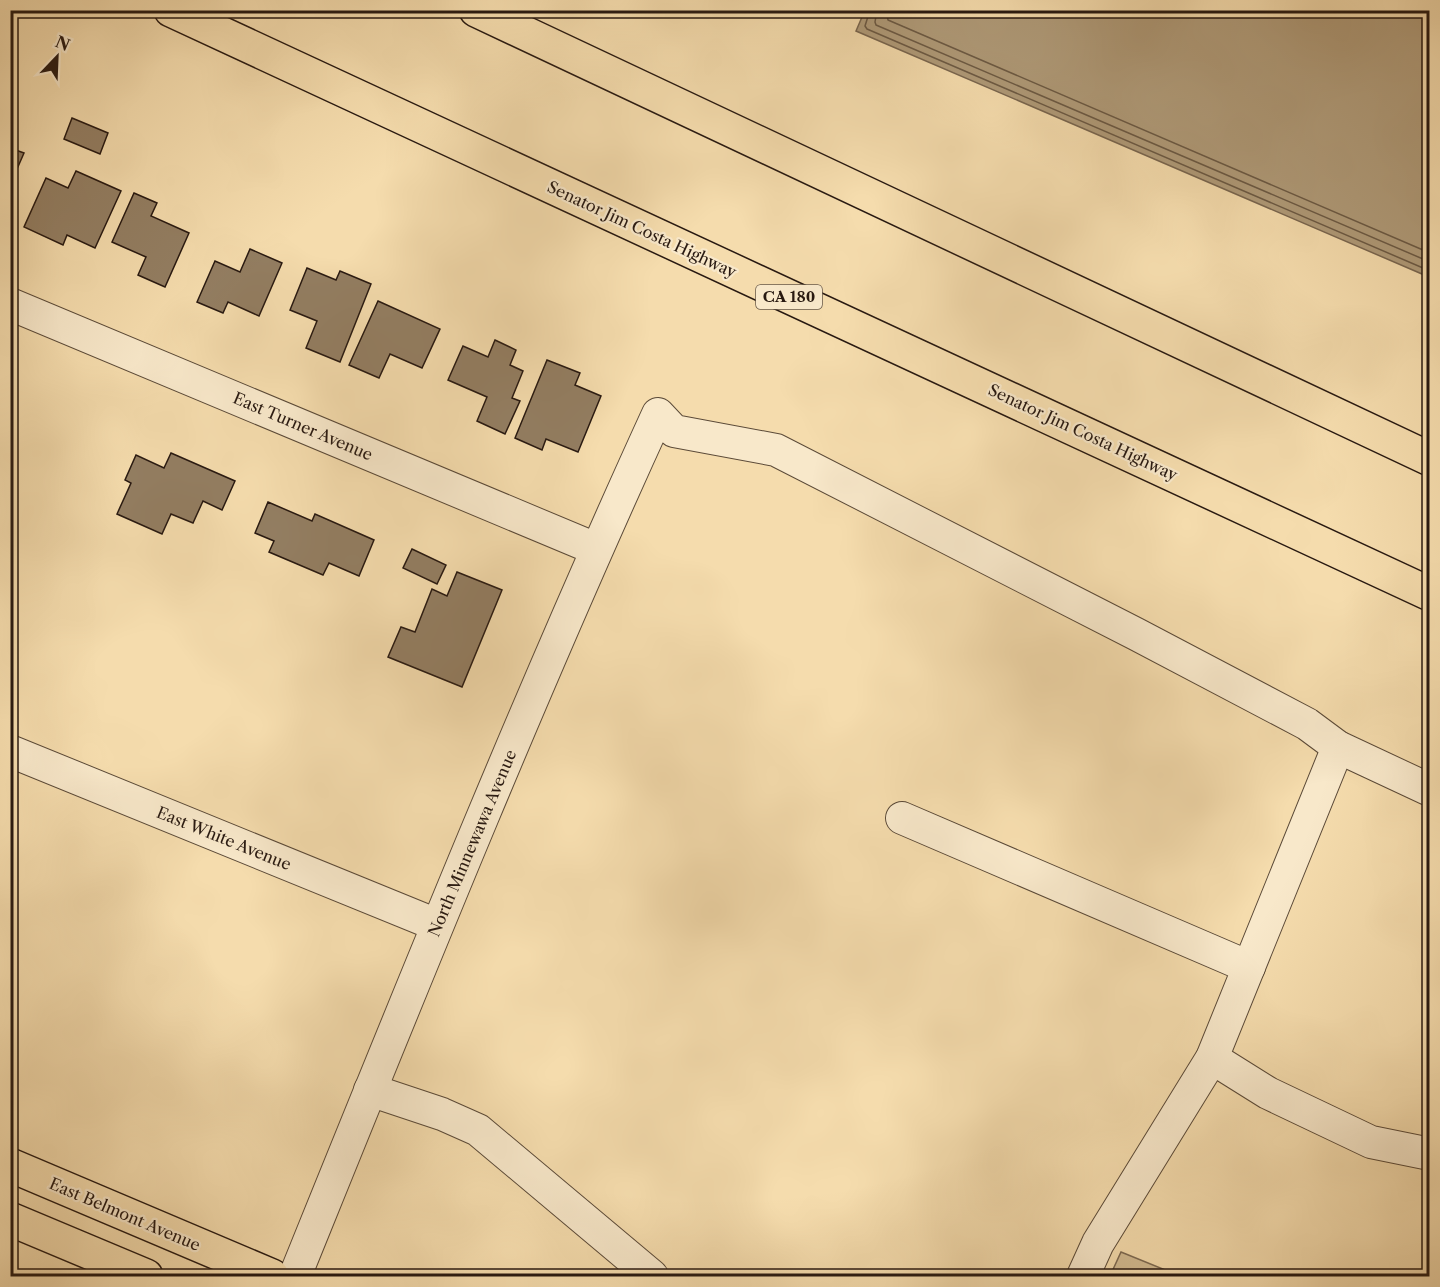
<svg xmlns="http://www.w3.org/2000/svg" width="1440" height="1287" font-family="'Libre Caslon Text',serif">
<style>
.green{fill:#d2bb92;stroke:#7d6a52;stroke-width:1.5}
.water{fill:#af9a78;stroke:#79664f;stroke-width:1.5}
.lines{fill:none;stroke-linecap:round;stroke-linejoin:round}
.shore{stroke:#6c5a44;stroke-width:1.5}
.building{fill:#937e62;stroke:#281911;stroke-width:1.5}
.minor-casing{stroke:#5b4a38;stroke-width:34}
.major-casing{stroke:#281911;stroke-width:36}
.highway-casing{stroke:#281911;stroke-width:36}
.minor{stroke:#f8e8ca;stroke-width:32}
.major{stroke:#f5dcad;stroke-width:33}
.highway{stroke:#f5dcad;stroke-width:33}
.labels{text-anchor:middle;stroke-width:4.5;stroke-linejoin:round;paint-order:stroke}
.shield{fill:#f8e8ca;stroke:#665748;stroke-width:1.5}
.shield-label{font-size:15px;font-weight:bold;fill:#281911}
.street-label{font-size:16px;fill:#281911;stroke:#f8e8ca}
</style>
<rect width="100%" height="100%" fill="#f5dcad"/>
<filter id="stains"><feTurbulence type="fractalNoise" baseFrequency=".00333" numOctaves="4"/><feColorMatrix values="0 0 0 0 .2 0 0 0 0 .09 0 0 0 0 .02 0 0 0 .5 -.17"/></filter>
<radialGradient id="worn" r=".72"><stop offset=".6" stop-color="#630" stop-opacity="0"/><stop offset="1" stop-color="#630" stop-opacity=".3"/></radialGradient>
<path class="green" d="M1121,1252L1180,1276H1110Z"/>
<path class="water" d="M865,10L1429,11V277L856,31Z"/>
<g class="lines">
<g class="shore">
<path d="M870,10L865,26L867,29L1430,271"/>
<path d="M877,10L875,22L876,25L1430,262"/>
<path d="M886,10L888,20L1430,253"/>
</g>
</g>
<g class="building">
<path d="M72,118L108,133L100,154L64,139Z"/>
<path d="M10,148L24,153L10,185Z"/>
<path d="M76,171L121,191L95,248L67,235L63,245L24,227L46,178L68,188Z"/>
<path d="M134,193L157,203L151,216L189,233L165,287L138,275L146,257L112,242Z"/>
<path d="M250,249L282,263L259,316L228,302L223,313L197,302L215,261L240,272Z"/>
<path d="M307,268L336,280L340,271L371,284L340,362L306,348L317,321L290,310Z"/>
<path d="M378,301L440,329L422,368L390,354L379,378L349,365Z"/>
<path d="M495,340L516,350L510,365L523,371L512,398L520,401L505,434L477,421L487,397L448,380L463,346L488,357Z"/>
<path d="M547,360L580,373L575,385L601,396L578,452L546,439L542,450L515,438Z"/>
<path d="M171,453L235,481L222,510L203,501L193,523L171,514L162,534L117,514L131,483L125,480L136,455L164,468Z"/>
<path d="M268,502L312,521L315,514L374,540L359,576L329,563L323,575L269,552L274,541L255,533Z"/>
<path d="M412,549L446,565L437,584L403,568Z"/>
<path d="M457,572L502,590L462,687L388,657L401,627L415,632L432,589L447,596Z"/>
</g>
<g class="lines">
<defs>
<g id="minor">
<path d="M10,304L596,549"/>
<path d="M10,751L437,925"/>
<path d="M902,818L1249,967"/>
<path d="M1212,1058L1268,1093L1371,1142L1430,1154"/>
<path d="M370,1090L442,1114L478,1130L652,1276"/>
<path d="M295,1276C412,987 528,698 658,414L674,431L776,450L1136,634L1307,724L1338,747L1430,790"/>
<path d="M1083,1276L1098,1243L1212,1058L1338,747"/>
</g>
<g id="major">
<path d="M10,1165L272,1276"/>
<path d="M10,1219L146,1276"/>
</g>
<g id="highway">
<path d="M171,10L1430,594"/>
<path d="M476,10L1430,459"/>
</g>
</defs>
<use href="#minor" class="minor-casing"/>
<use href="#major" class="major-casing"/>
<use href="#highway" class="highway-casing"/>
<use href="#minor" class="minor"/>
<use href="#major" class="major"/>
<use href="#highway" class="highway"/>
</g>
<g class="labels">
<rect class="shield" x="756" y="285" width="66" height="24" rx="4.5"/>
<g class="shield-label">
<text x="789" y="302">CA 180</text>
</g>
<g class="street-label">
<text transform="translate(642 229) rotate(25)" y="6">Senator Jim Costa Highway</text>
<text transform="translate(303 426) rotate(23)" y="6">East Turner Avenue</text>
<text transform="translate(1083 432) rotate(25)" y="6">Senator Jim Costa Highway</text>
<text transform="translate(224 838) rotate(22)" y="6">East White Avenue</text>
<text transform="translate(472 843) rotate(-67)" y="6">North Minnewawa Avenue</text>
<text transform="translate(125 1214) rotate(23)" y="6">East Belmont Avenue</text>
</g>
</g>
<rect width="1440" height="1287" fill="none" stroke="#f5dcad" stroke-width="36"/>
<rect x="12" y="12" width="1416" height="1263" fill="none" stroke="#281911" stroke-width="3"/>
<rect x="18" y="18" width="1404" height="1251" fill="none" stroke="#281911" stroke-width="1.5"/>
<g transform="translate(57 57) rotate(23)" stroke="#f8e8ca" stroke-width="4.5" paint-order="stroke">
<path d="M0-4.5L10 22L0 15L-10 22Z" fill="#281911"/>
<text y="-9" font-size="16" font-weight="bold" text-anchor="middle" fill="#281911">N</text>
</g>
<rect width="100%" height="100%" filter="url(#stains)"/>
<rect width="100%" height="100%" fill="url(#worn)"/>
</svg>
